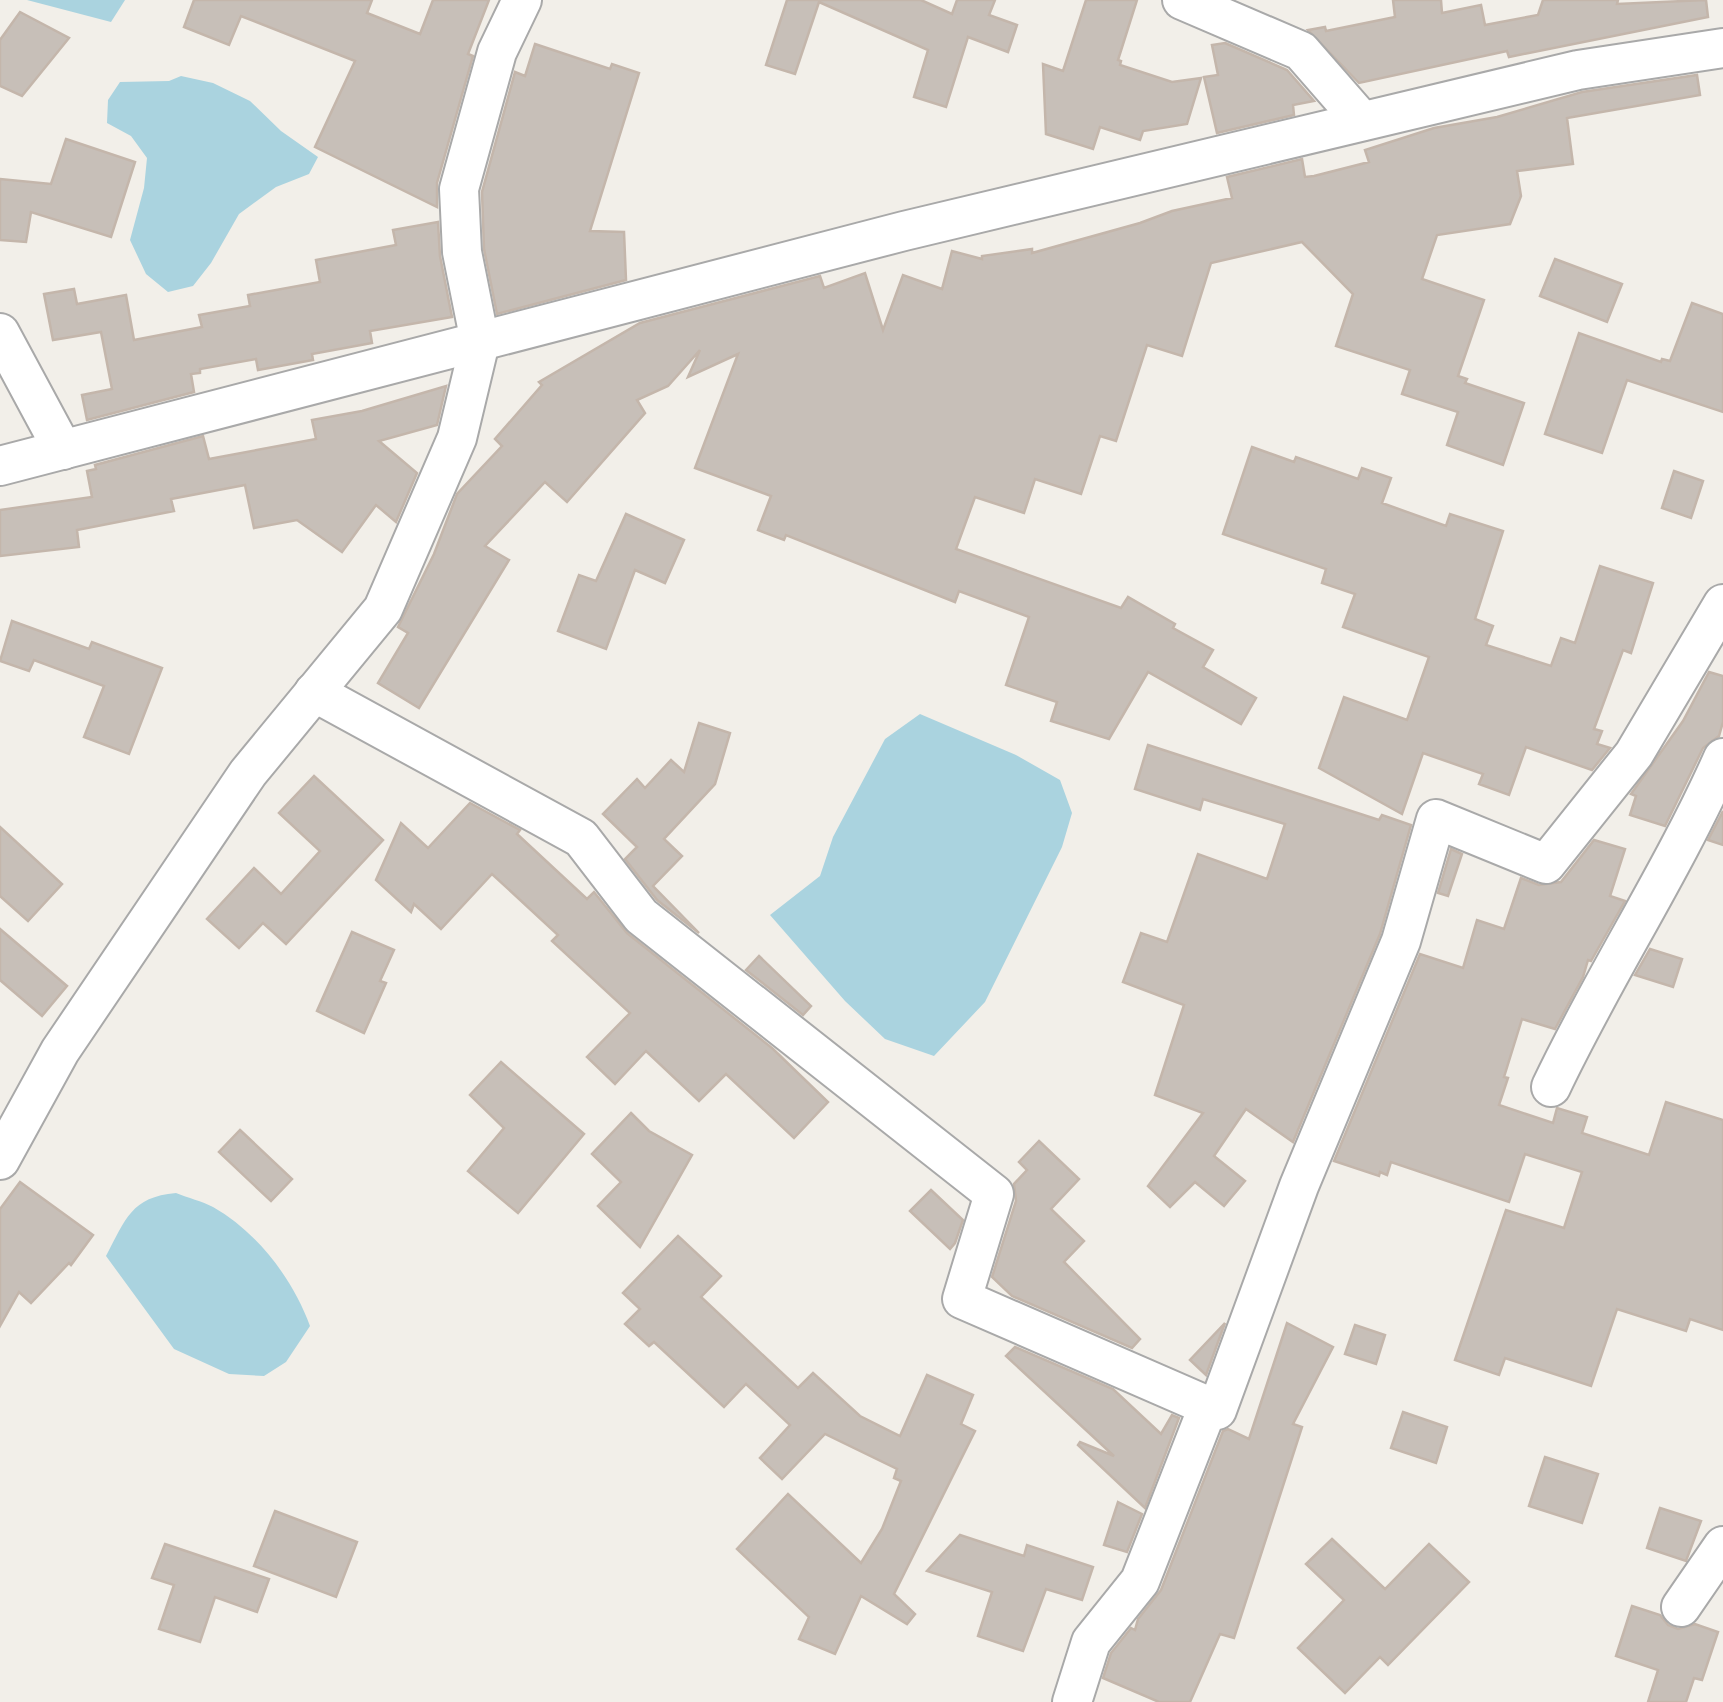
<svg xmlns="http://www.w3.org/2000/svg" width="1723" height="1702" font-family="Signika,sans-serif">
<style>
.water{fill:#aad3df}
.building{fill:#c7bfb8;stroke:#c4b6ab;stroke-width:2.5}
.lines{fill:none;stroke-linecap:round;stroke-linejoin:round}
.minor-casing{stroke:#a9a9a9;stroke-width:42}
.minor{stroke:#fff;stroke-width:38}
</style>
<rect width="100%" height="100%" fill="#f2efe9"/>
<g class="water">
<path d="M27,0H125L111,22Z"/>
<path d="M181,76L213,83L250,101L281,131L318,157L309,174L276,187L239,214L211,263L193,286L168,292L146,274L130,240L144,188L147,158L131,136L107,123L108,100L120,82L169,81Z"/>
<path d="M920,714L1016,755L1060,780L1072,813L1062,847L985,1002L934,1056L885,1039L845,1001L770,915L820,876L833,837L885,739Z"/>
<path d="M176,1193C188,1198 202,1201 213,1207C257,1232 293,1279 310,1326L286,1362L264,1376L229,1374L174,1349L106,1256C126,1219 131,1197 176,1193Z"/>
</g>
<g class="building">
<path d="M194,0H372L367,13L420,34L433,0H489L468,54L473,56L437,183V207L315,147L355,61L241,16L229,45L184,27Z"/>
<path d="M787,0H921L952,14L957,0H995L989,15L1017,25L1008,52L968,37L946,107L914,97L928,50L819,2L795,74L766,65Z"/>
<path d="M1086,0H1137L1118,60L1121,61L1120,65L1172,82L1201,78L1187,124L1143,131L1140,140L1100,127L1093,149L1046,134L1043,64L1063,71Z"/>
<path d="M1393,0H1441L1442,13L1481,5L1485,25L1538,15L1543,0H1618L1617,4L1706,0L1708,17L1509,57L1507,51L1359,83L1308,30L1325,27L1326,31L1395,17Z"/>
<path d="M20,12L69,38L22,96L0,86V40Z"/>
<path d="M1225,43L1287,70L1314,101L1293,105L1294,115L1217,133L1204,77L1218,75L1212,45Z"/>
<path d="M535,44L610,69L612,64L639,73L590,231L624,232L626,280L497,314L484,249L482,192L515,72L525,76Z"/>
<path d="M1697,75L1700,95L1567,118L1573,164L1517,171L1521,196L1510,224L1437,235L1422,279L1484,300L1458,376L1467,379L1465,383L1524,403L1503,465L1447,445L1458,412L1402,394L1410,370L1336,346L1353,294L1302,242L1211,263L1182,356L1147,345L1116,441L1100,436L1081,494L1035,479L1024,513L975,497L956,549L1121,608L1128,597L1175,624L1173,628L1213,650L1203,667L1256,698L1241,724L1148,672L1109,739L1051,721L1057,702L1006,685L1029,617L959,591L955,602L786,535L784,540L758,530L771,496L695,468L738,354L688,377L700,350L668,386L637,400L645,413L567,502L545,482L485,546L509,560L419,708L378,683L408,633L398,627L434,554L457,494L502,446L495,439L542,385L539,382L640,323L820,276L824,288L865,273L883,330L903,275L942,289L952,251L982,259V256L1032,249V253L1140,223L1172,211L1232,198L1227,177L1302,159L1305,177L1314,176L1369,162L1365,150L1434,128L1497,117L1582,92Z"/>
<path d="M66,139L135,162L111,237L31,212L26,242L0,240V179L51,184Z"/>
<path d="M438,222L440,256L452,317L370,331L372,343L312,354L313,360L258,370L256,359L200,369V373L191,374L194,392L87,420L82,395L112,389L101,332L53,340L44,294L74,289L77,304L126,295L134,340L202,327L199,315L250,306L248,295L320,282L316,260L396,245L393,230Z"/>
<path d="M1555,259L1622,284L1607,322L1540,296Z"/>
<path d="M1692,303L1723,314V412L1627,380L1602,453L1545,434L1579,333L1661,362L1662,359L1670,361Z"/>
<path d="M446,386L437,425L379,441L417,473L396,522L376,505L342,552L297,520L254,528L245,485L171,499L174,511L77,530L79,547L0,556V510L92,497L87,471L96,469L95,465L203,436L209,459L316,439L312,420L362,411Z"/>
<path d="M1252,447L1294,462L1296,457L1358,479L1362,468L1391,478L1382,503L1446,526L1450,514L1503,531L1475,619L1493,626L1486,645L1551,666L1561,638L1575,643L1600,566L1653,583L1631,653L1623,650L1594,729L1602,731L1597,744L1610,748L1592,770L1526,747L1509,795L1479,784L1483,774L1423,753L1402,814L1319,768L1344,697L1407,720L1429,657L1343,627L1355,594L1322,583L1326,569L1223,534Z"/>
<path d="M1674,471L1703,481L1691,518L1662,508Z"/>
<path d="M626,514L684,540L665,583L635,570L606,649L558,631L579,575L596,581Z"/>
<path d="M12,621L89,649L92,642L162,668L129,754L84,737L104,686L34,660L29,671L0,661Z"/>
<path d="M1709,672L1723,676V722L1719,736L1703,748L1665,826L1630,815L1636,796L1631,794L1683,721Z"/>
<path d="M699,723L730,733L715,784L664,839L682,856L653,886L699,933L657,900L625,859L637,847L603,814L637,779L645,788L671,760L684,772Z"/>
<path d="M1148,745L1379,820L1382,815L1411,825L1380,934L1293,1142L1246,1109L1214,1156L1245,1181L1224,1206L1195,1182L1170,1207L1148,1186L1203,1113L1155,1095L1184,1005L1123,982L1141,933L1167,942L1198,854L1267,879L1285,824L1203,799L1200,810L1135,789Z"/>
<path d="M314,776L383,840L286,944L263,923L239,948L207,919L254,868L281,894L320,851L279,813Z"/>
<path d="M470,803L520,830L517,834L587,899L594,892L627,933L772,1048L828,1102L794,1138L726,1074L699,1101L646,1051L615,1084L587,1057L630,1013L552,941L558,935L492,874L441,929L414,904L411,912L376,880L401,823L428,848Z"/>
<path d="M1723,811V845L1708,840Z"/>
<path d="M0,827L62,884L28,921L0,896Z"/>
<path d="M1594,840L1625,849L1610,896L1625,901L1591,961L1588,960L1583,977L1555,1029L1522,1019L1504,1077L1508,1078L1499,1105L1553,1123L1557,1108L1587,1117L1582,1133L1649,1155L1666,1102L1723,1120V1330L1690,1319L1686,1331L1617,1309L1591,1386L1505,1358L1499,1375L1455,1360L1506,1210L1564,1228L1582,1172L1525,1154L1509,1202L1391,1162L1387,1175L1380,1172L1379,1176L1334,1161L1420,954L1463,968L1477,920L1504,929L1521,878L1539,885L1561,882Z"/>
<path d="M1451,849L1462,854L1448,896L1438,893Z"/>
<path d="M0,929L67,986L42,1016L0,980Z"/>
<path d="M352,932L394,950L380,981L386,983L364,1033L317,1011Z"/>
<path d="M1650,949L1682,959L1673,987L1635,975Z"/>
<path d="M759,956L811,1006L803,1015L746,970Z"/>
<path d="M501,1062L584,1134L518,1213L468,1171L504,1128L470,1095Z"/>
<path d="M631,1113L649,1131L692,1155L640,1247L598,1206L621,1182L592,1154Z"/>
<path d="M240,1130L292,1179L271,1201L219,1152Z"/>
<path d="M1039,1141L1079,1179L1051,1209L1084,1241L1064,1262L1140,1339L1132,1348L1012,1296L992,1277L1016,1201L1014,1184L1027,1170L1019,1162Z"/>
<path d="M20,1182L93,1235L71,1265L69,1263L31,1303L19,1292L0,1326V1209Z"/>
<path d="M931,1190L963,1220L955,1243L950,1249L910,1211Z"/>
<path d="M678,1236L721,1276L701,1297L798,1388L813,1373L860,1416L900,1436L927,1375L973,1395L961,1424L975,1431L894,1594L915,1614L907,1624L861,1596L835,1654L799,1639L809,1617L737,1549L788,1494L861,1563L882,1529L901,1481L894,1478L897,1469L825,1434L782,1479L760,1458L790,1425L746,1384L724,1407L654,1342L649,1346L625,1324L640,1309L623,1293Z"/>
<path d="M1225,1323L1206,1375L1190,1360Z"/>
<path d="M1287,1323L1333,1347L1293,1424L1302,1427L1234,1638L1220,1634L1190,1702H1159L1103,1678L1111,1653L1131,1628L1135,1630L1138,1619L1161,1590L1223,1431L1228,1429L1249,1439Z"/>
<path d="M1355,1325L1385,1335L1376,1364L1345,1354Z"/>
<path d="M1015,1347L1113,1389L1161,1434L1172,1415L1179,1418L1145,1508L1078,1445L1080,1442L1114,1456L1006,1356Z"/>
<path d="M1403,1412L1447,1427L1436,1463L1391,1448Z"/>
<path d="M1545,1457L1598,1474L1582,1523L1529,1506Z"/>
<path d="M1118,1502L1142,1514L1127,1552L1104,1545Z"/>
<path d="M1660,1508L1701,1521L1686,1561L1647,1548Z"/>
<path d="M275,1511L357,1542L336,1597L254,1566Z"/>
<path d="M960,1535L1024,1556L1027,1545L1093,1567L1082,1600L1046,1589L1023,1651L978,1636L992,1592L927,1571Z"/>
<path d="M1332,1539L1385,1589L1429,1544L1469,1582L1388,1665L1380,1657L1345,1693L1298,1648L1344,1600L1306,1564Z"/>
<path d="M165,1544L269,1579L257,1612L215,1597L200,1642L159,1629L174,1585L152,1578Z"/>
<path d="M1632,1606L1660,1615L1668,1625L1678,1629L1695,1624L1718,1632L1702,1680L1694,1678L1686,1702H1648L1658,1670L1616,1656Z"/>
</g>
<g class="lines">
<defs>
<g id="minor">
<path d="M1182,0L1301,51L1362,121"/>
<path d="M0,333L63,450"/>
<path d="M0,466L904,231L1578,70L1723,48"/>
<path d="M314,692L581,838L641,916L994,1194L962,1299L1217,1410L1299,1186L1401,941L1436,819L1546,864L1634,754L1723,604"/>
<path d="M1551,1087C1604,975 1673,871 1723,758"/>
<path d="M0,1160L60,1051L248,773L383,609L457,438L480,342L462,252L459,189L497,52L522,0"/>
<path d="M1681,1607L1723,1546"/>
<path d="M1072,1702L1091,1642L1140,1581L1208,1407"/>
</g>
</defs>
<use href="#minor" class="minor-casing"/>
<use href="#minor" class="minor"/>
</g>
</svg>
